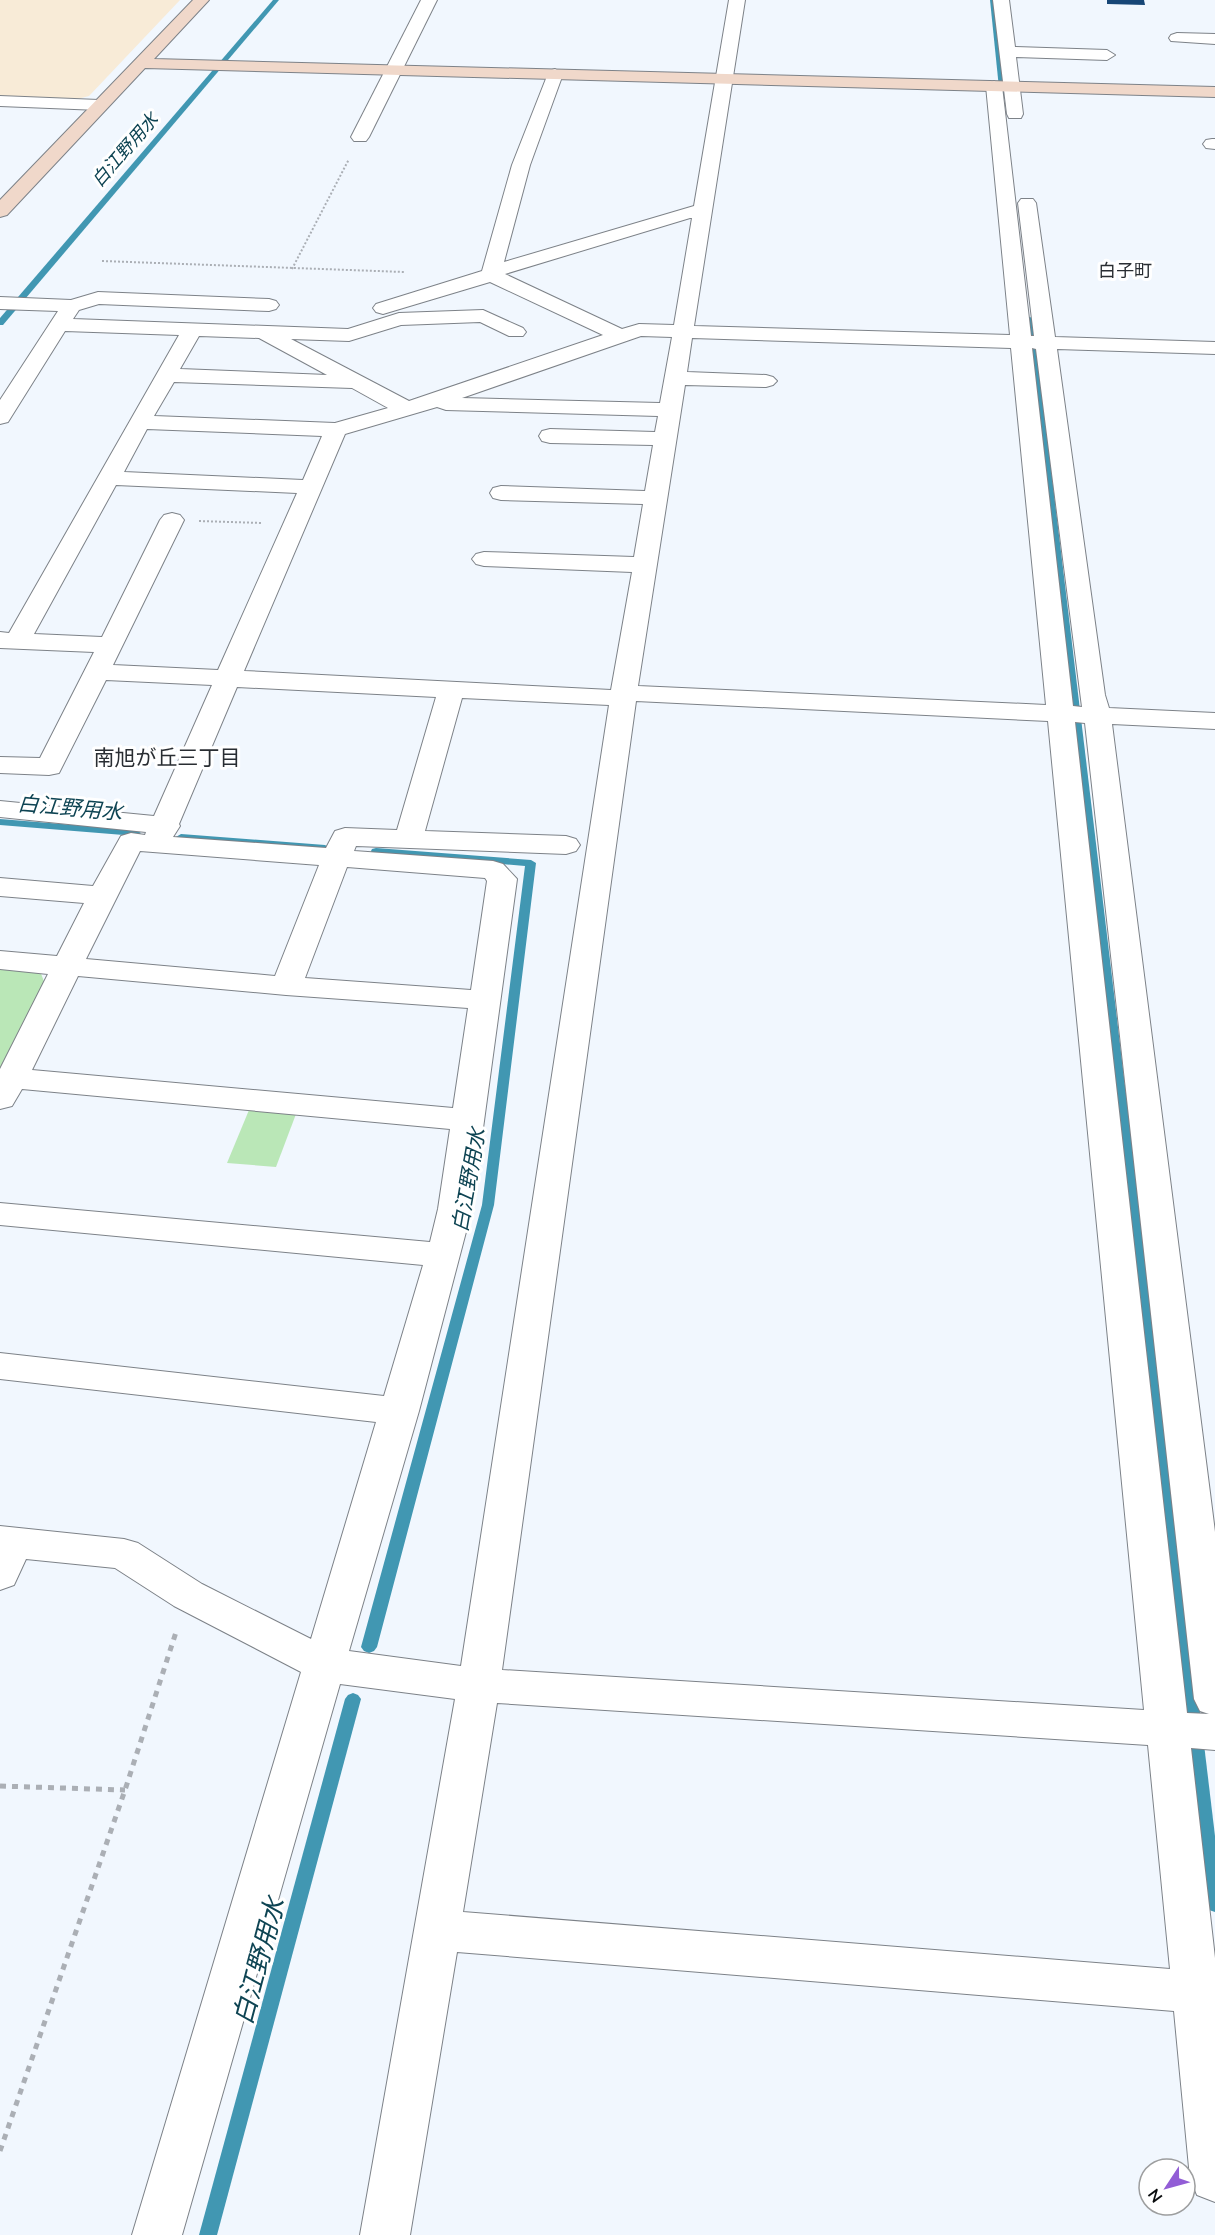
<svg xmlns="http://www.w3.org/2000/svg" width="1215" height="2235" font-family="'Nunito Sans','Noto Sans JP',sans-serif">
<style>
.education{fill:#f8ebd7}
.green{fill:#bae7b7}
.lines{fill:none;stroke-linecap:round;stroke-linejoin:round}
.stream{fill:#4197b2;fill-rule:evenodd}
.building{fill:#174676}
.street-casing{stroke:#7d8288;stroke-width:2}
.secondary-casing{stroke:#7d8288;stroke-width:2}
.path-far1{stroke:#abafb5;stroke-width:2;stroke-dasharray:2 2;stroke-linecap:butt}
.path{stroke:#abafb5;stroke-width:5;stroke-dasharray:6 6;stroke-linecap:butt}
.street{fill:#fff;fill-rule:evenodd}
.secondary{fill:#f0d8ca;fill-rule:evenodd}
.labels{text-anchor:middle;stroke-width:6;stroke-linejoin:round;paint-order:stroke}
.far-water-label{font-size:18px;font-style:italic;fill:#0e4453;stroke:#fff}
.far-quarter-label{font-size:18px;fill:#292d32;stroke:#fff}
.neighbourhood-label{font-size:21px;fill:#292d32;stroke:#fff}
.water-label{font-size:21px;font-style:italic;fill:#0e4453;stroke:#fff}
.near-water-label{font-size:26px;font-style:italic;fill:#0e4453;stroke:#fff}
</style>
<rect width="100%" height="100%" fill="#f1f7fe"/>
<path class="education" d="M0,0H180L89,96L70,101L0,97Z"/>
<g class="green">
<path d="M0,968L40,971L45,984L0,1068Z"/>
<path d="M249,1110L296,1114L276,1167L227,1163Z"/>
</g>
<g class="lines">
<g class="stream">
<path d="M273,0H279L3,325H0V318Z"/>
<path d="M990,0H996L1006,98L1003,100L1000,98Z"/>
<path d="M1026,316L1033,318L1215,1836V1912L1209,1910L1207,1905Z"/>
<path d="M0,819L136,830L141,833L136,836L0,825Z"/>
<path d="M181,834L325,845L330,848L325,851L177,839L176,837Z"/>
<path d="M376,848L531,860L536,863L494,1205L377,1647L374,1651L369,1653L364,1651L361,1647L482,1205L525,866L372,853L371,851L372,849Z"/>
<path d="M353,1693L358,1695L361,1699L217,2235H199L345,1699L348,1695Z"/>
</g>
</g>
<path class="building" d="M1107,0H1144L1145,5L1107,4Z"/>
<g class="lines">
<defs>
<g id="street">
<path d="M421,0H437L369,137L366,141H354L351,137Z"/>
<path d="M729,0H745L694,326L1010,335L986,86L994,81L1002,86L1031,336H1034L1018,203L1021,199H1033L1036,203L1055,337L1215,342V354L1057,349L1105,695L1109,708L1215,713V729L1112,724L1215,1532V1750L1191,1748L1215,1958V2202L1197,2195L1190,2178L1174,2011L457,1952L410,2235H360L455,1699L340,1684L182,2235H132L301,1672L174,1606L115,1568L26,1559L14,1585L0,1590V1526L124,1539L138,1543L202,1584L311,1639L376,1422L0,1379V1353L384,1396L423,1265L0,1225V1203L430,1242L438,1209L450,1129L22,1089L12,1106L0,1109V1069L48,974L0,969V951L57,956L84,903L0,896V878L93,886L121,836L131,833L145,835L146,832L0,817V801L154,816L212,685L106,680L59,773L49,775L0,773V757L40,758L94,652L0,648V632L9,633L179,335L65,331L8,422L0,424V400L58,311L0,309V297L71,300L98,292L269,299L276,301L279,305L276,309L269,311L99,304L79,310L73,319L348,329L399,313L483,310L523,328L526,332L523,336H509L480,322L401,325L349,341L291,339L409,401L603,335L490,282L383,314L376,312L373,308L376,304L482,271L512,165L549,71L555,69L563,74L530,165L504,262L694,206ZM690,218H692L674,325L639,324L622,329L505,274ZM199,336L259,338L327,375L180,369ZM641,336L672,337L660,403L462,398ZM692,338L1011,348L1046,705L638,686L685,385L766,387L773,385L777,381L773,377L766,375L687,372ZM1032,348L1036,349L1082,707L1073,706ZM174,382L352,388L388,408L335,423L154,416ZM437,407L446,410L658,416L655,432L550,429L542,431L539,436L542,441L550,443L653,445L645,491L501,486L493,488L490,493L493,498L501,500L643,504L634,557L484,552L476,554L472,559L476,564L484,566L632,572L611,690L244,671L345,434ZM147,429L322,436L303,480L124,472ZM116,485L297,493L218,670L113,665L184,520L180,515L172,513L164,515L160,520L102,637L34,634ZM237,687L436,697L397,830L345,828L335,831L326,848L173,837L180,826L179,824ZM462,698L609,705L461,1666L349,1651L419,1411L472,1209L517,879L503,864L493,861L354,851L356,846L566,854L576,851L580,845L576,839L566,836L425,831ZM636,701L1048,721L1144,1710L502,1670ZM1075,722L1085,723L1194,1699L1200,1711L1209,1714L1187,1713ZM140,851L319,865L275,976L86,959ZM347,867L485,878L487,881L471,990L305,978ZM78,976L286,995L468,1008L453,1108L32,1070ZM497,1703L1148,1745L1170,1969L463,1912Z"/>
<path d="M993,0H1009L1015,47L1107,50L1115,55L1107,60L1016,57L1023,114L1021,118H1009L1007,114Z"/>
<path d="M1177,33L1215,34V44L1171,41L1169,38L1171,35Z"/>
<path d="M0,96L99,100L107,105L99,110L0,106Z"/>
<path d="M1212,139H1215V149L1206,148L1203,144L1206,140Z"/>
</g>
<path id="secondary" d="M193,0H209L154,59L1215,87V97L145,68L7,215L0,217V200Z"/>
</defs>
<use href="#street" class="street-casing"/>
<use href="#secondary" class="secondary-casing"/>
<g class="path-far1">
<path d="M102,261L404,272"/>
<path d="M292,269L349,159"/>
<path d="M199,521L261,523"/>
</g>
<g class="path">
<path d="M0,1786L125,1790"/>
<path d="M0,2151L125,1790L177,1629"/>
</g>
<use href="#street" class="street"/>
<use href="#secondary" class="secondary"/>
</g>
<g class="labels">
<g class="far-water-label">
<text transform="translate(125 150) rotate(-49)" y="6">白江野用水</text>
</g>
<g class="far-quarter-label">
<text x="1125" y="277">白子町</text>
</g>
<g class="neighbourhood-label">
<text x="167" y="765">南旭が丘三丁目</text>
</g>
<g class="water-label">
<text transform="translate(70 808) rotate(5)" y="7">白江野用水</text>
<text transform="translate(469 1180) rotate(-80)" y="7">白江野用水</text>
</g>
<g class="near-water-label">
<text transform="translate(259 1961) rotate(-75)" y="9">白江野用水</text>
</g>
</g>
<g transform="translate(1167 2187) rotate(234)"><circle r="28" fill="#ffffff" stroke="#9d9e9f" stroke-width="1.5"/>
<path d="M0-4.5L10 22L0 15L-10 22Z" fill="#925dd6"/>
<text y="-9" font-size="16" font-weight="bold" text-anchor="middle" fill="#0a0c0e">N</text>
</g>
</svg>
